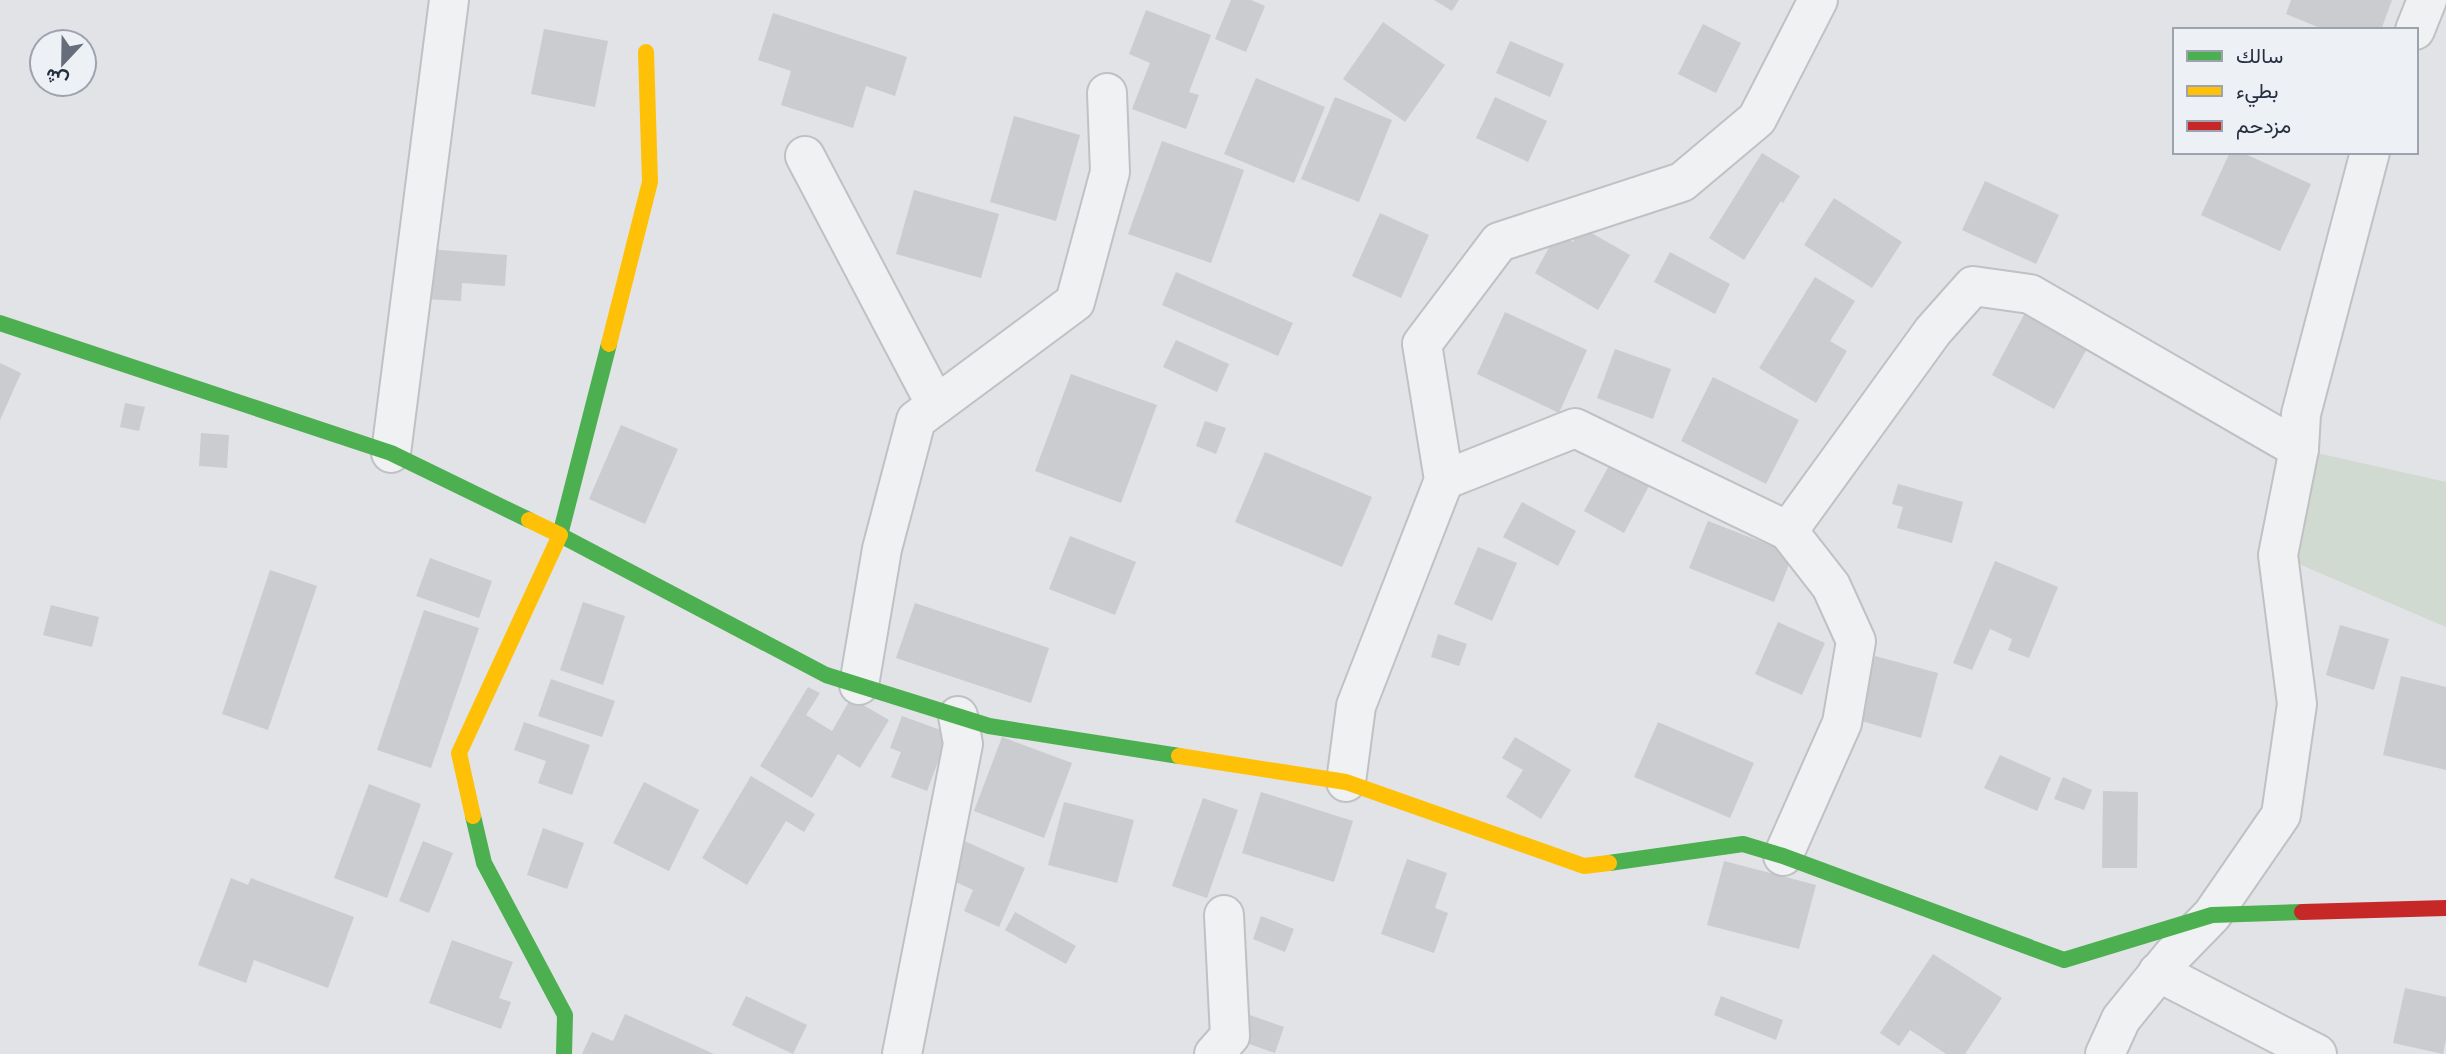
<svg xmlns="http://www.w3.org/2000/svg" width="2446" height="1054" font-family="'Fira Sans',Vazirmatn,sans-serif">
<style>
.green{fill:#d0dad0}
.building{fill:#caccd0}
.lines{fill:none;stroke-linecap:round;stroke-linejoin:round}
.street-casing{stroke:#bfc1c4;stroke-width:42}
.street{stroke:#f0f1f3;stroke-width:38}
.fast{stroke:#4caf50;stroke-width:16}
.slow{stroke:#ffc107;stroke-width:16}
.jam{stroke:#c62828;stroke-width:16}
</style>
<rect width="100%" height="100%" fill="#e1e3e6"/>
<path class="green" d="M2299,449L2446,482V627L2278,555Z"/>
<g class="building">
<path d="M1231,0H1251L1265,6L1246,52L1215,39Z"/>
<path d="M1434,0H1459L1452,11Z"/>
<path d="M2291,0H2392L2381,30H2325L2286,14Z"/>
<path d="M1146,10L1211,35L1189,92L1199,95L1186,129L1132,109L1150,63L1129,54Z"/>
<path d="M773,13L907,57L895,96L866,86L853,128L781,105L791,71L758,60Z"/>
<path d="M1383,22L1445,65L1405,122L1343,79Z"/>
<path d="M1703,24L1741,43L1716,93L1678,74Z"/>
<path d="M544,29L608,41L595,107L531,94Z"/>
<path d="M1510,41L1564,64L1550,97L1496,73Z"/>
<path d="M1256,78L1325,107L1294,183L1224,154Z"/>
<path d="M1335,97L1392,120L1359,202L1301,179Z"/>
<path d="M1495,97L1547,121L1528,162L1476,138Z"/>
<path d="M1014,116L1080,135L1056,221L990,202Z"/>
<path d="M1162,141L1244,170L1211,263L1128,234Z"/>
<path d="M2230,152H2241L2311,184L2280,251L2201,215Z"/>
<path d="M1762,153L1800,176L1783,203L1781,201L1744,260L1709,238Z"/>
<path d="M1985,181L2059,215L2036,264L1962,230Z"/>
<path d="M914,190L999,214L981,278L896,254Z"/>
<path d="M1834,198L1902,242L1872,288L1804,245Z"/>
<path d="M1380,213L1429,235L1401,298L1352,276Z"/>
<path d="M1581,227L1630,255L1598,310L1535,273L1557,233L1573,242Z"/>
<path d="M428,249L507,255L505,286L462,283L461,301L425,299Z"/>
<path d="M1670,252L1730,284L1715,314L1654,282Z"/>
<path d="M1176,272L1293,323L1278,356L1162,305Z"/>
<path d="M1815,277L1855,301L1830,341L1847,351L1816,403L1759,368Z"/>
<path d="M2027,309L2090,343L2054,409L1992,375Z"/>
<path d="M1505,312L1587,350L1559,413L1477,374Z"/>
<path d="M1176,340L1229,364L1217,392L1163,367Z"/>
<path d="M1615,349L1671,369L1653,419L1597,398Z"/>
<path d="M0,363L21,373L0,420Z"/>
<path d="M1071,374L1157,405L1121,503L1035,471Z"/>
<path d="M1713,377L1799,420L1766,484L1681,441Z"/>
<path d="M125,403L145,407L139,431L120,427Z"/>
<path d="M1205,421L1226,428L1216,454L1196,446Z"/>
<path d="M621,425L678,449L645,524L589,499Z"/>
<path d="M201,433L229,435L227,468L199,466Z"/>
<path d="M1265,452L1372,497L1342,567L1235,522Z"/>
<path d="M1610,464L1649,486L1624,533L1584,511Z"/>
<path d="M1898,484L1963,502L1952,543L1897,528L1903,507L1892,504Z"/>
<path d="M1522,502L1576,531L1558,566L1503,537Z"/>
<path d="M1708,521L1793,554L1774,602L1689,568Z"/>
<path d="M1070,536L1136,562L1115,615L1049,589Z"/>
<path d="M1478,547L1517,563L1492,621L1454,604Z"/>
<path d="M430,558L492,581L479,618L416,596Z"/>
<path d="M1995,561L2058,587L2029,658L2008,650L2012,639L1990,629L1972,670L1953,663Z"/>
<path d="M270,570L317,586L268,730L222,714Z"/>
<path d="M583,602L625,616L603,685L560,670Z"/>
<path d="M915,603L1049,648L1031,703L896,658Z"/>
<path d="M51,605L99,617L92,647L43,635Z"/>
<path d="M424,610L479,628L431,768L377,750Z"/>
<path d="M1778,622L1825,643L1802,695L1755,674Z"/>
<path d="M2340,625L2389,639L2374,690L2326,675Z"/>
<path d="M1438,634L1467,644L1459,666L1431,657Z"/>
<path d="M1875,656L1938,673L1921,738L1858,720Z"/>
<path d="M2401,676L2446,687V770L2383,755Z"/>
<path d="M551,679L615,701L602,737L538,716Z"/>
<path d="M808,687L820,693L806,715L832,731L851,698L889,720L860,768L838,754L812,798L760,766Z"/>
<path d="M902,716L949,733L927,791L891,777L901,752L890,748Z"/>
<path d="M524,722L590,745L572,795L538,783L546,761L514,750Z"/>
<path d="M1658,722L1754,763L1730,818L1634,777Z"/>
<path d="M1002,737L1072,763L1044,838L974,811Z"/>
<path d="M1515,737L1571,770L1541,819L1506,797L1523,770L1502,758Z"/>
<path d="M2000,755L2051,778L2037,811L1984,788Z"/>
<path d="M751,776L815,814L804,832L786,821L747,885L702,858Z"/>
<path d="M2063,777L2092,790L2084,810L2054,799Z"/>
<path d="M644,782L699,810L669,871L613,843Z"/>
<path d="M369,784L421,804L387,898L334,878Z"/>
<path d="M2103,791L2138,792L2137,868H2102Z"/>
<path d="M1261,792L1353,821L1334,882L1242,853Z"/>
<path d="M1203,798L1238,810L1207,898L1172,886Z"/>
<path d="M1064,802L1134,820L1117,883L1048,865Z"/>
<path d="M543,828L584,843L567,889L527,875Z"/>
<path d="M960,839L1025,868L999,927L964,911L973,890L943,876Z"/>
<path d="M423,841L453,853L429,913L399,901Z"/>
<path d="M1407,859L1447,873L1435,908L1448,913L1434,953L1381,934Z"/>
<path d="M1724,861L1816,885L1799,949L1707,925Z"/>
<path d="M231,878L248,885L251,878L354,917L328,988L254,960L246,983L198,965Z"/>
<path d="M1015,912L1076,946L1066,964L1005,930Z"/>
<path d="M1261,916L1294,929L1285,952L1253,939Z"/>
<path d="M452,940L513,962L499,998L511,1002L501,1029L429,1003Z"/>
<path d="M1933,954L2002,998L1965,1054H1946L1910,1030L1899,1046L1880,1033Z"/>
<path d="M2405,988L2446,997V1040L2443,1054L2393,1043Z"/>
<path d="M746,996L807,1025L793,1054L732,1025Z"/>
<path d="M1721,996L1783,1020L1776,1040L1714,1015Z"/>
<path d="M625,1014L714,1054H582L592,1032L613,1041Z"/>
<path d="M1247,1014L1284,1027L1275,1053L1238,1040Z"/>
</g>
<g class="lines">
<defs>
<g id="street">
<path d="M2415,30L2427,0"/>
<path d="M805,156L936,405"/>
<path d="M391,453L449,0"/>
<path d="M1444,480L1575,428L1788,531L1831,586L1856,641L1842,723L1783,856"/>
<path d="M1788,531L1933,331L1973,286L2030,294L2299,449"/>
<path d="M859,685L882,549L916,420L1075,302L1110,172L1107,93"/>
<path d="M1346,782L1356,706L1444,480L1422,344L1499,242L1682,182L1757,119L1818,0"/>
<path d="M2158,972L2317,1054"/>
<path d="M902,1054L963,744L958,716"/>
<path d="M1214,1054L1230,1036L1224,915"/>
<path d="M2105,1054L2121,1019L2173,955L2212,915L2281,815L2297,704L2278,555L2299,449L2301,414L2370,152"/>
</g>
</defs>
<use href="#street" class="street-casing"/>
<use href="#street" class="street"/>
<g class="fast">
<path d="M0,323L391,453L529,520"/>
<path d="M609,344L560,535L826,675L989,726L1179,756"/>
<path d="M473,816L484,863L565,1015L564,1054"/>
<path d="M1609,863L1743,844L1783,856L2064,960L2212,915L2302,912"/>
</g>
<g class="slow">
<path d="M609,344L650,182L646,52"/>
<path d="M1179,756L1346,782L1584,866L1609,863"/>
<path d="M473,816L459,753L560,535L529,520"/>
</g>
<path class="jam" d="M2302,912L2446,908"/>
</g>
<rect x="2173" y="28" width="245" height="126" fill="#edf1f6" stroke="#9da3ae" stroke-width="2"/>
<rect x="2187" y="51" width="35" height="10" fill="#4caf50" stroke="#9da3ae" stroke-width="2"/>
<text x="2236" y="63" font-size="21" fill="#262f41">سالك</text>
<rect x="2187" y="86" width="35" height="10" fill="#ffc107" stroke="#9da3ae" stroke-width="2"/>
<text x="2236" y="98" font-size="21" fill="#262f41">بطيء</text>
<rect x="2187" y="121" width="35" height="10" fill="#c62828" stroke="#9da3ae" stroke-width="2"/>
<text x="2236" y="133" font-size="21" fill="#262f41">مزدحم</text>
<g transform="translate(63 63) rotate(202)"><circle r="33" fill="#edf1f6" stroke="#9da3ae" stroke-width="2"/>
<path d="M0-5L12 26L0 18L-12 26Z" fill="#676e7b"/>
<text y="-10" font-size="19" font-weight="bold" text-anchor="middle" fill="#262f41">ش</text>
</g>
</svg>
